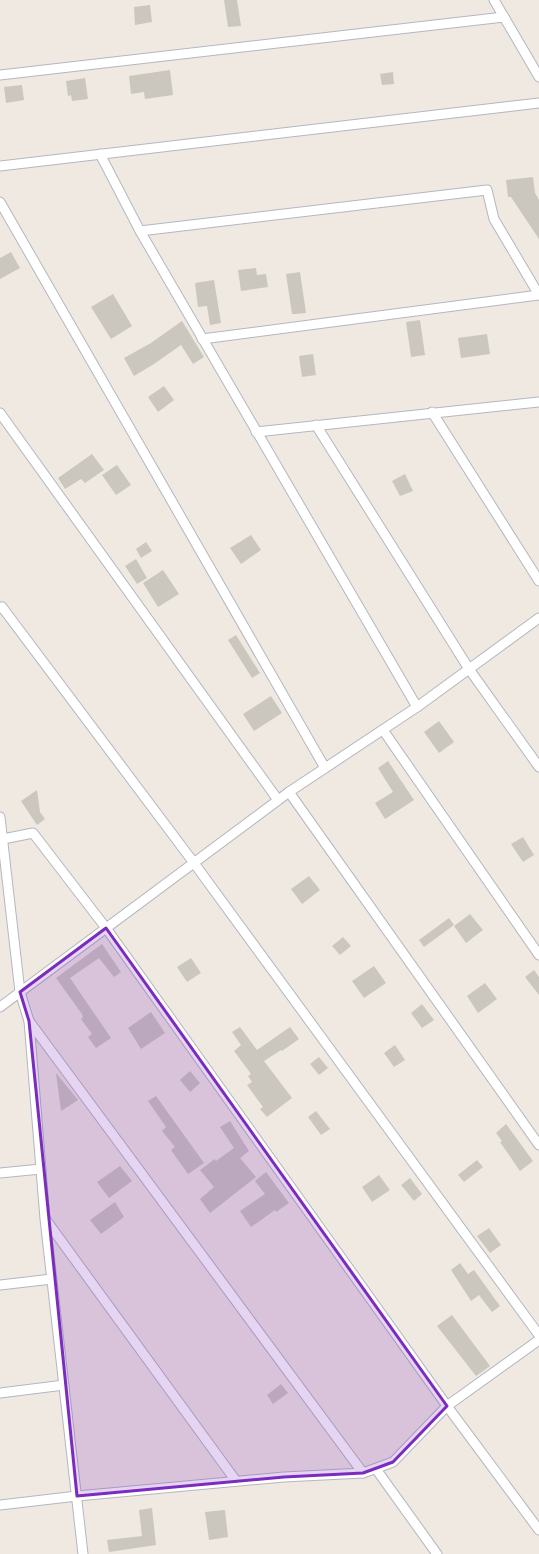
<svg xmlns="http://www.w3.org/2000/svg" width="539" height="1554" font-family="Ubuntu,sans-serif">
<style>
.building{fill:#cbc7bf}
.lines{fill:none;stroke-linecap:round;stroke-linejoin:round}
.street-casing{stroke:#b4b7c1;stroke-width:11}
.street{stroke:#fff;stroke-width:9}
.marked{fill:#7b2cbf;fill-opacity:0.2;stroke:#7b2cbf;stroke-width:3;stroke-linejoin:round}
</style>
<rect width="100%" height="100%" fill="#efe9e1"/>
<g class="building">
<path d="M224,0H237L241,26L228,27Z"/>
<path d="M150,5L152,22L135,25L134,7Z"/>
<path d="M170,70L173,95L145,99L144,92L131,94L129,76Z"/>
<path d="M393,72L394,84L382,85L380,74Z"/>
<path d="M85,78L88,99L72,101L71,95L68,96L66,81Z"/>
<path d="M22,85L24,100L6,103L4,87Z"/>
<path d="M533,177L535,193L539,200V239L511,197H508L506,180Z"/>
<path d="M11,252L20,268L0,279V258Z"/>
<path d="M256,268L257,275L266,274L268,287L241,291L238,270Z"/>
<path d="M300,272L306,313L295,314H292L286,274Z"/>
<path d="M214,280L221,323L210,325L207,306L198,307L195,283Z"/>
<path d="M113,294L132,326L111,339L91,307Z"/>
<path d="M420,320L425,355L411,357L406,322Z"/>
<path d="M182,321L204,357L193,364L181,345L154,364L134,376L124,358L151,343Z"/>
<path d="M487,334L490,354L461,358L458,338Z"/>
<path d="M313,354L316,375L302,377L299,356Z"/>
<path d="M164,386L174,400L158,412L148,397Z"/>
<path d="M92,454L104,470L85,483L81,479L65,489L58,478Z"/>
<path d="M117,465L131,485L116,495L102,475Z"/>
<path d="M405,474L413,491L400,496L392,481Z"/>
<path d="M251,535L261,550L241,564L230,548Z"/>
<path d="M146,542L152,551L141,558L136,549Z"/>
<path d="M136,559L147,578L137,584L125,566Z"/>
<path d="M163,570L179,594L158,607L143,583Z"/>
<path d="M236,635L260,673L252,678L228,640Z"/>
<path d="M271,696L282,713L254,731L243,714Z"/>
<path d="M439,721L454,742L439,753L424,732Z"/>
<path d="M388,761L414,800L385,819L375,803L393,792L378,768Z"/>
<path d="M37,790L40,812L45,819L37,825L21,801Z"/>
<path d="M523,837L534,855L523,862L511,844Z"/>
<path d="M309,876L320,890L302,904L291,889Z"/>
<path d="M470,914L483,930L466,943L454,926Z"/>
<path d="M449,918L454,925L424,947L419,940Z"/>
<path d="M343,937L351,946L340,955L332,946Z"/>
<path d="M102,944L121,972L114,977L99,958L70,978L111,1038L96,1048L88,1037L92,1034L81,1019L83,1017L82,1014L56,978Z"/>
<path d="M191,958L201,973L187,982L177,967Z"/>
<path d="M374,966L386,983L364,998L352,981Z"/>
<path d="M534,970L539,977V995L525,977Z"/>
<path d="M485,983L497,999L478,1013L467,996Z"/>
<path d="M422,1004L434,1020L422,1028L411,1013Z"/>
<path d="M151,1012L165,1033L141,1049L128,1028Z"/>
<path d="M240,1027L257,1050L290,1027L299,1039L282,1051L281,1050L264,1061L292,1098L267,1117L260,1109L263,1107L247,1085L252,1082L248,1076L251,1074L234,1051L241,1045L232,1032Z"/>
<path d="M395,1045L405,1060L394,1067L384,1053Z"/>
<path d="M319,1057L328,1068L319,1075L310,1064Z"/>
<path d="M190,1071L200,1083L190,1092L180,1080Z"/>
<path d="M56,1073L78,1100L61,1111Z"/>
<path d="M156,1096L204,1163L188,1174L171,1150L175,1147L162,1131L166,1127L148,1101Z"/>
<path d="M316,1111L330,1129L321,1135L308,1117Z"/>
<path d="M230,1121L249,1151L240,1158L256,1177L210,1213L200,1199L214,1187L200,1170L215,1159L216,1161L234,1148L220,1127Z"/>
<path d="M506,1124L533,1161L520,1171L500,1142L502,1141L496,1133Z"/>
<path d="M477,1160L483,1167L464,1182L458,1175Z"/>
<path d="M120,1166L132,1181L109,1198L97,1182Z"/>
<path d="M266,1172L289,1203L276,1212L275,1210L251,1227L240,1211L265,1194L255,1181Z"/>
<path d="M379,1175L390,1190L372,1202L362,1187Z"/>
<path d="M410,1178L422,1194L414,1201L401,1185Z"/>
<path d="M115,1202L124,1217L101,1234L90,1220Z"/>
<path d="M489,1228L501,1245L490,1253L477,1236Z"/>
<path d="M460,1263L468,1274L474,1270L500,1306L492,1312L479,1295L471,1301L451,1270Z"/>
<path d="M452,1315L490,1366L476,1376L437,1326Z"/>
<path d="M281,1384L288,1393L273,1404L267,1395Z"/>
<path d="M152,1508L156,1545L109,1552L107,1540L142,1536L139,1510Z"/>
<path d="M225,1510L228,1537L209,1540L205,1512Z"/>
</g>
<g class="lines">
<defs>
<g id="street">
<path d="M494,0L539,77"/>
<path d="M0,75L504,17"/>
<path d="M100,154L140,231L417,707"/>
<path d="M0,166L539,103"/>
<path d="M0,202L325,768"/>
<path d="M140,231L487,190L494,219L539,295"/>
<path d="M202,339L539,295"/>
<path d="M432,412L539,581"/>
<path d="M0,413L278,800"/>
<path d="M316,425L469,669L539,767"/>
<path d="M256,432L539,402"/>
<path d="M0,608L2,607L194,863L539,1335"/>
<path d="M383,730L539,955"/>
<path d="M289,792L539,1145"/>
<path d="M0,817L20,992L29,1021L45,1219L83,1554"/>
<path d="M3,839L33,833L106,928L447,1406L539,1530"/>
<path d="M0,1007L289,792L417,707L539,618"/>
<path d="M29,1021L363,1473"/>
<path d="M0,1173L41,1169"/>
<path d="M46,1220L236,1481"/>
<path d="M0,1285L52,1279"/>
<path d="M0,1393L64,1385"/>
<path d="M376,1469L437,1554"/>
<path d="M0,1505L77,1496L284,1477L363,1473L393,1462L447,1406L539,1340"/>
</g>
</defs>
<use href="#street" class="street-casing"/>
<use href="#street" class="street"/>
</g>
<path class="marked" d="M106,928L447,1406L393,1462L363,1473L284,1477L77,1496L29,1021L20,992Z"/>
</svg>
